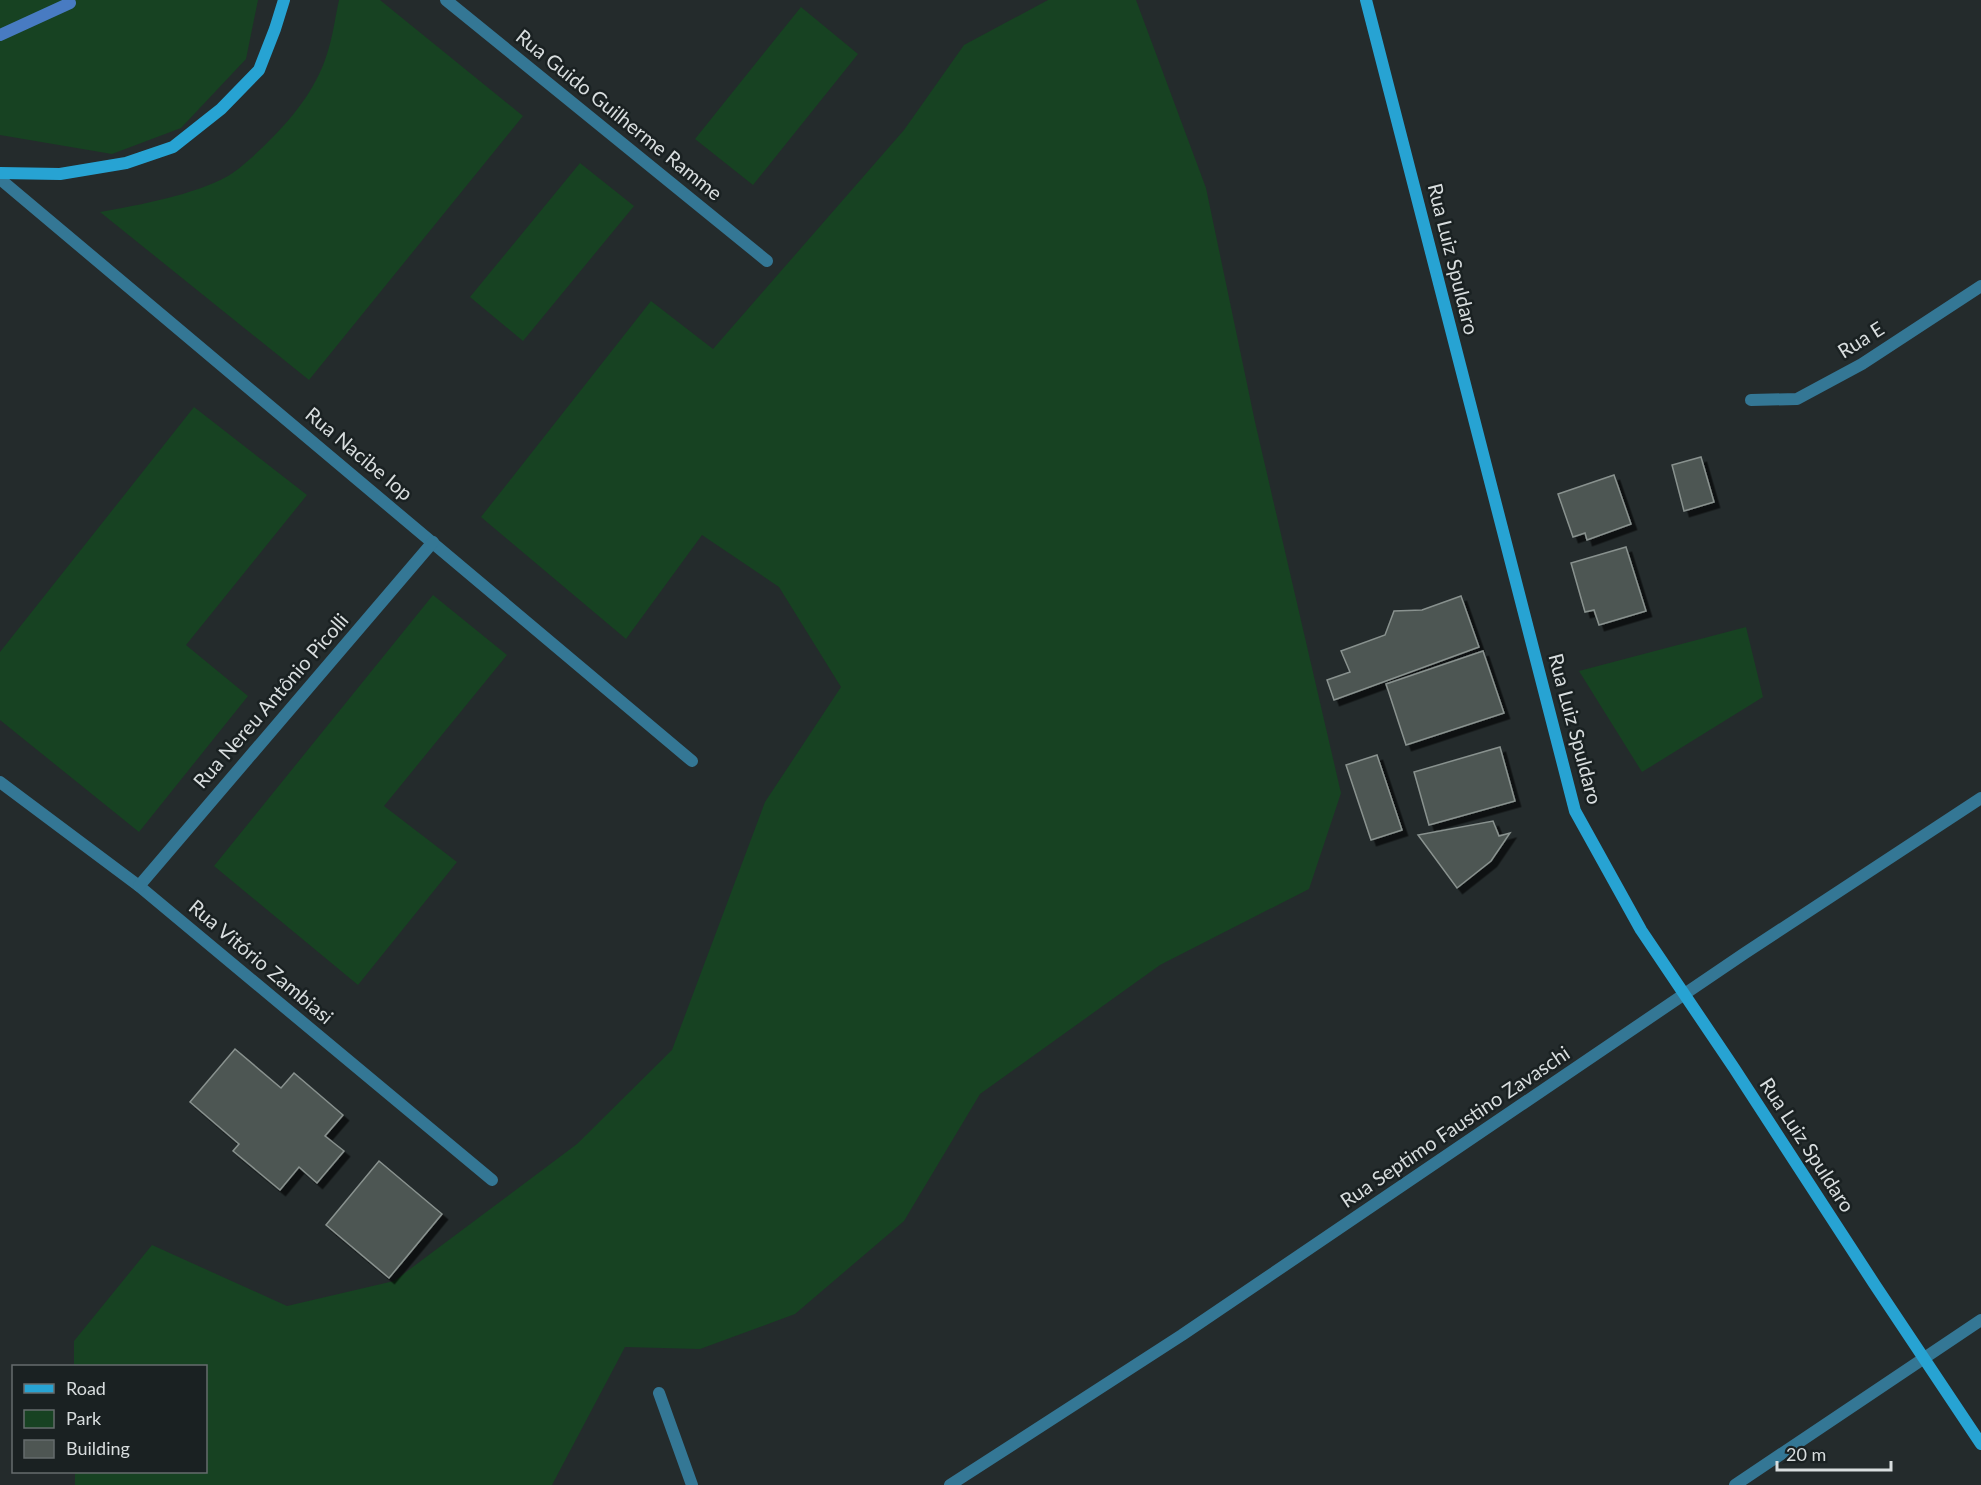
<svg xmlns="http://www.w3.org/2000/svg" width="1981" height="1485" font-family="Lato,sans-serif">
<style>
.green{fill:#174222}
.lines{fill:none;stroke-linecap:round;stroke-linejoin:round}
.stream{stroke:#487bc2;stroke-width:12}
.building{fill:#4e5653;stroke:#89928f;stroke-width:1.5;filter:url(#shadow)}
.street{stroke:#347795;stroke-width:12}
.secondary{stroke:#27a3d3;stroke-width:12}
.labels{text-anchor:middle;stroke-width:5;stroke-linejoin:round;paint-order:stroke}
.street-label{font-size:20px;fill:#d8ddde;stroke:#1a2122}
</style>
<defs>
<filter id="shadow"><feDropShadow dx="5.5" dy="5.5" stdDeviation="0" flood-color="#0009"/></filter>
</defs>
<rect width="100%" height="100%" fill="#242b2c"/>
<g class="green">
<path d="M0,0H258L246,59L181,128L112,154L0,135Z"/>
<path d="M339,0H380L523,116L309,380L100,212C139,205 194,195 228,176C240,169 252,157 263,147C290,121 316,90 327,54C333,36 335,18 339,0Z"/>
<path d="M1048,0H1136L1206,188L1255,422L1341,793L1309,889L1160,965L980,1094L904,1221L795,1314L700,1349L625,1347L552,1485H75V1472H206V1366H74V1341L152,1245L287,1306L394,1281L577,1144L672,1050L765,802L841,687L779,587L702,535L626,639L481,517L651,301L713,349L904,130L964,45Z"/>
<path d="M801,7L858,54L753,185L695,139Z"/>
<path d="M580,163L634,206L523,341L470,297Z"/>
<path d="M194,407L307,495L186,645L248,696L139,832L0,720V652Z"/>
<path d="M433,595L507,655L384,806L457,862L358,985L214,866Z"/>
<path d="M1746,627L1763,697L1642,772L1579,671Z"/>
</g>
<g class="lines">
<path class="stream" d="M0,35L70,3"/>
</g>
<g class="building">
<path d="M1701,457L1714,502L1684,511L1672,465Z"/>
<path d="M1614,475L1631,524L1587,540L1585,533L1573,537L1558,494Z"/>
<path d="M1626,547L1646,611L1599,625L1594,610L1585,612L1571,563Z"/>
<path d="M1461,596L1479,647L1334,700L1327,680L1350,672L1341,651L1385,635L1394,611L1422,610Z"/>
<path d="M1483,651L1504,713L1406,745L1386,684Z"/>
<path d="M1500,747L1515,801L1429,825L1414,772Z"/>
<path d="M1377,755L1402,830L1371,840L1346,765Z"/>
<path d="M1493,821L1499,836L1510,833L1491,861L1457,888L1418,835Z"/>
<path d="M235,1049L281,1088L294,1073L343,1115L325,1136L344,1151L317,1183L299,1167L280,1190L233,1151L239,1144L190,1102Z"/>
<path d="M379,1161L442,1214L389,1278L326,1225Z"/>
</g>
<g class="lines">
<g class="street">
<path d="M446,0L767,261"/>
<path d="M0,179L692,761"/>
<path d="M1751,400L1797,399L1862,364L1981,286"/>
<path d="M0,782L139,886L492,1180"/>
<path d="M139,886L433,542"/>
<path d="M659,1393L692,1485"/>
<path d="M950,1485L1182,1335L1745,953L1981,798"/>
<path d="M1735,1485L1981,1320"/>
</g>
<g class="secondary">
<path d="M1366,0L1575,811L1641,930L1734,1068L1875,1285L1981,1444"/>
<path d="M0,173L60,174L126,163L173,147L221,109L259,70L275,29L284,0"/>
</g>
</g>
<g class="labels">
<g class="street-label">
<text transform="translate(619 115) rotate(39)" y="7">Rua Guido Guilherme Ramme</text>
<text transform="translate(1453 259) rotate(76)" y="7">Rua Luiz Spuldaro</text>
<text transform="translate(1861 340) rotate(-32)" y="7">Rua E</text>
<text transform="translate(359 454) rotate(40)" y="7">Rua Nacibe Iop</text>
<text transform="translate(271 701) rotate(-49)" y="7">Rua Nereu Antônio Picolli</text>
<text transform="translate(1575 729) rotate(75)" y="7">Rua Luiz Spuldaro</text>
<text transform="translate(261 962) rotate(40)" y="7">Rua Vitório Zambiasi</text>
<text transform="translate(1455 1127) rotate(-34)" y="7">Rua Septimo Faustino Zavaschi</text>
<text transform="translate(1807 1145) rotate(57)" y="7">Rua Luiz Spuldaro</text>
</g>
</g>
<rect x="12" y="1365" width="195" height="108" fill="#1a2122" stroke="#666c6d" stroke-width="1.5"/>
<rect x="24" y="1384" width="30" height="9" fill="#27a3d3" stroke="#666c6d" stroke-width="1.5"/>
<text x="66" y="1395" font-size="18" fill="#d8ddde">Road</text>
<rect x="24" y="1410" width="30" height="18" fill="#174222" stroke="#666c6d" stroke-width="1.5"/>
<text x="66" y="1425" font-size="18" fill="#d8ddde">Park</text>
<rect x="24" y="1440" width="30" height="18" fill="#4e5653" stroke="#666c6d" stroke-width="1.5"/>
<text x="66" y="1455" font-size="18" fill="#d8ddde">Building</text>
<path d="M1777 1461v9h114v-9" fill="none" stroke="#d8ddde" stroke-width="3"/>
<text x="1786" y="1461" font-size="18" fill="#d8ddde" stroke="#1a2122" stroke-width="4.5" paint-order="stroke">20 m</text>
</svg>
